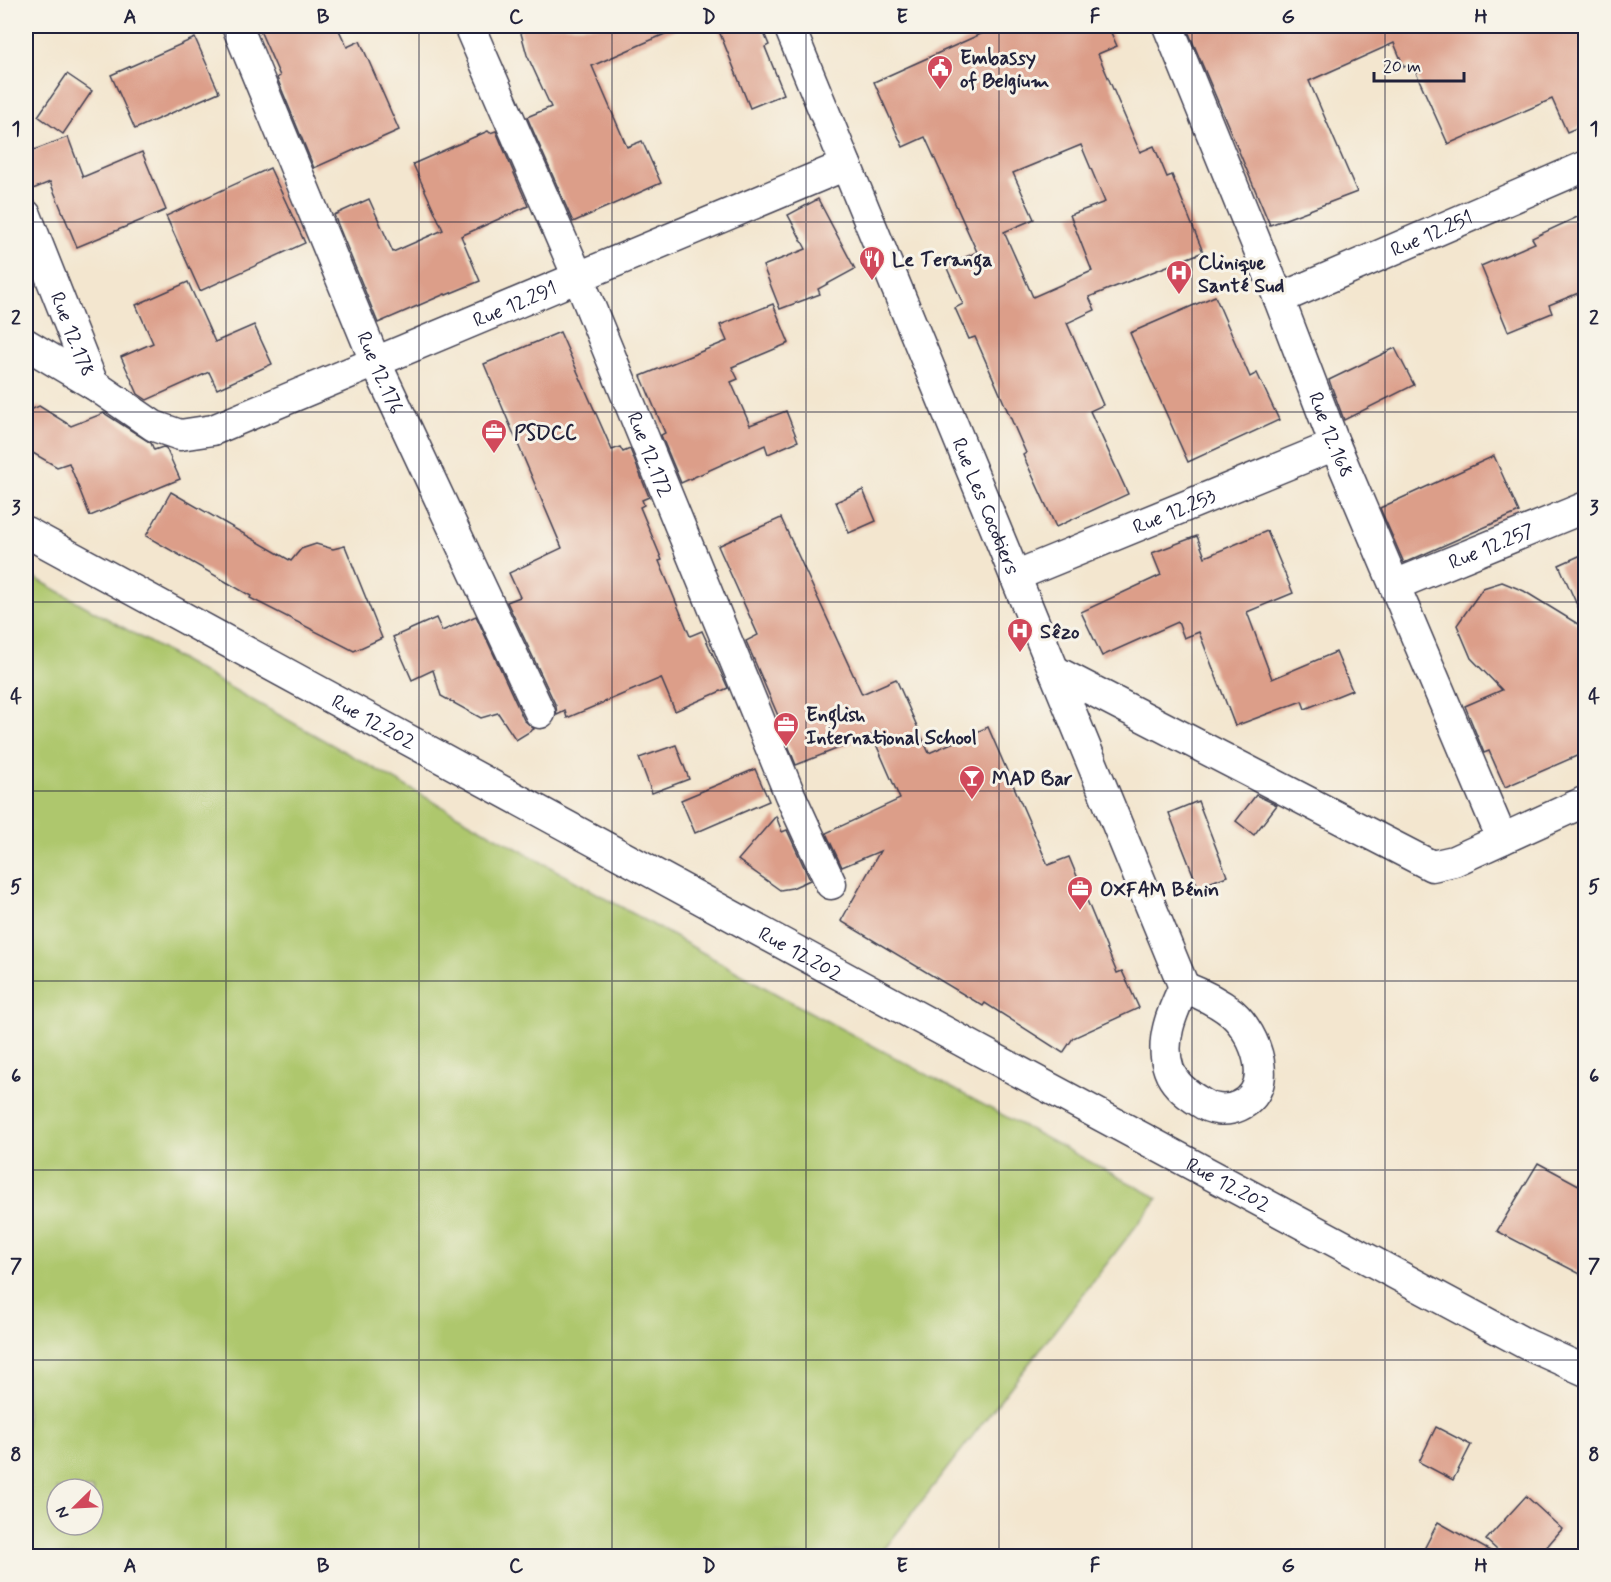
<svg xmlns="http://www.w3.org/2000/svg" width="1611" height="1582" font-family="Mynerve,sans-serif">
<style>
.green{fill:#aec76d;stroke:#687454;stroke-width:1.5;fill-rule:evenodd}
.building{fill:#dc9e89;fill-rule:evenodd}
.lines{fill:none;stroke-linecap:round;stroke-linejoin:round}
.minor-casing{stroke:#413f51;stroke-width:33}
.minor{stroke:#fff;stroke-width:30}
.grid{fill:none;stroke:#22223b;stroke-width:1.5;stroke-opacity:0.55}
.labels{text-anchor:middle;stroke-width:6;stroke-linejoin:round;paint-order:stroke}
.poi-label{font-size:20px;font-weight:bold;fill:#22223b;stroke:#f7f3e8;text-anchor:start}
.street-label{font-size:20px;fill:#22223b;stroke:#f7f3e8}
.neatline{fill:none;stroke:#22223b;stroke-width:2}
.grid-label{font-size:20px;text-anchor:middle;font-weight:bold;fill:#22223b}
</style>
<rect width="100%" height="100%" fill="#f7f3e8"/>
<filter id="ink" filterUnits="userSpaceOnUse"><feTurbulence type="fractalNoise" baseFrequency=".0167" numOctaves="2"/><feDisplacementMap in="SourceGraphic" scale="12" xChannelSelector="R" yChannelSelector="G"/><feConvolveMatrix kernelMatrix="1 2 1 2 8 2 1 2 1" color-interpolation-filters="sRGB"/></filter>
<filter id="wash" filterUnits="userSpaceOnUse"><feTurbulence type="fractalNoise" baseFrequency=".008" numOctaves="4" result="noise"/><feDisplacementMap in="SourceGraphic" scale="24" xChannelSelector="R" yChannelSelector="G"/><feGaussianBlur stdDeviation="1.35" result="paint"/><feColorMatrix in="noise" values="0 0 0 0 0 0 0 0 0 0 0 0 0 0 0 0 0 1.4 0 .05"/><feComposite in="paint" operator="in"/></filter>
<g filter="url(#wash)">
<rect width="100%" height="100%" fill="#f3e6cf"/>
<path class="green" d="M26,573L780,996L1158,1198L879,1556H26ZM57,1489H93V1525H57Z"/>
<g id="blocks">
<g class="building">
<path d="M258,26H337L347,47L360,41L399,130L314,168L277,78L280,76Z"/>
<path d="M519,26H683L592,66L627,147L642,141L661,183L573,222L527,117L551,107L527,55Z"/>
<path d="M717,26H761L769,45L765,47L784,94L750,108Z"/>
<path d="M980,26H1108L1117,46L1098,54L1140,152L1154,146L1167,177L1172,175L1203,252L1089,297L1095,310L1067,323L1103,405L1090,411L1128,494L1056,527L1023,455L1026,453L975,337L969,339L955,308L963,304L946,266L977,252L925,137L903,147L874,82L983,33ZM1081,145L1105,202L1070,215L1092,271L1033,297L1004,232L1034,219L1013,173Z"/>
<path d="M1186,26H1586V124L1567,132L1552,99L1448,144L1412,64L1404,67L1394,43L1309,81L1357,192L1270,225Z"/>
<path d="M195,38L219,92L135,129L111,75Z"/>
<path d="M67,74L92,91L63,134L38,116Z"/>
<path d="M488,131L490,133L496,131L528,206L461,236L480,281L446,295L445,294L378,323L334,215L369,199L393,252L443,230L413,164Z"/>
<path d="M68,137L83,177L142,152L166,210L77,247L50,182L33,189L26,170V153Z"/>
<path d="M270,168L305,243L200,291L166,216Z"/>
<path d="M818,199L855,269L818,289L820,294L780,309L763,266L806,249L788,215Z"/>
<path d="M1586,213V290L1549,305L1552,313L1508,331L1481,266L1535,243L1532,238Z"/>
<path d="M188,282L215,342L254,325L272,364L217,389L209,372L147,400L138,394L121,357L153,343L136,305Z"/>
<path d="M1215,296L1250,377L1257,373L1279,420L1188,462L1130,333Z"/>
<path d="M773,304L789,343L732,367L738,379L731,382L750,425L786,411L798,441L768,454L765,445L681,483L661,435L665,433L641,376L727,341L720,325Z"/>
<path d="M560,332L612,450L620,447L623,452L630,449L649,497L642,500L644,505L640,507L662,560L659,561L690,636L702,631L728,688L675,711L661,678L567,718L565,711L557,715L556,706L507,602L520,597L509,573L562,548L484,364Z"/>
<path d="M1395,348L1414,385L1344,420L1329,380Z"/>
<path d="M39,406L71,426L104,413L151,443L154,450L163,447L166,448L180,479L90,516L69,463L57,467L26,449V412Z"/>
<path d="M1494,456L1519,512L1404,563L1380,508Z"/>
<path d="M863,490L876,521L849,533L836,502Z"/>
<path d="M171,492L291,561L301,549L316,544L333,549L345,546L382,638L354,651L250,598L251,596L146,536Z"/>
<path d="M781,518L862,694L896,679L929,753L988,727L1048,865L1069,857L1117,973L1122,971L1139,1008L1073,1038L1063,1053L985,1003L983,1006L841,921L880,851L842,867L826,833L900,799L872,735L796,765L777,718H779L746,641L758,635L718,546Z"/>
<path d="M1267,531L1293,593L1247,612L1272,679L1336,652L1352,690L1305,709L1302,701L1235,726L1199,632L1184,638L1178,622L1102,656L1081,612L1161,575L1152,553L1197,536L1205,557Z"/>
<path d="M1586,553V625L1559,565Z"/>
<path d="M1502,582L1524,591L1586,629V752L1505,787L1489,751L1484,753L1465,706L1502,690L1471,658L1457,625L1483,588Z"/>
<path d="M476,616L524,720L534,729L516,740L498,713L481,718L441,696L433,670L412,680L393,637L436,618L442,631Z"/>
<path d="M676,745L689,779L652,793L639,758Z"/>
<path d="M755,769L769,801L695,833L681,800Z"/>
<path d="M1256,795L1277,805L1254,835L1236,821Z"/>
<path d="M1198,801L1227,876L1198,887L1169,813Z"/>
<path d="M776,816L782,832L787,830L810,880L792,888L780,890L738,860Z"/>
<path d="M1538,1163L1586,1189V1277L1497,1231Z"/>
<path d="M1436,1427L1471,1445L1453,1480L1419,1462Z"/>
<path d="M1526,1496L1562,1529L1538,1557H1505L1486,1540Z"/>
<path d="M1438,1522L1501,1557H1420Z"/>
</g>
</g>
</g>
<g filter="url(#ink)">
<use href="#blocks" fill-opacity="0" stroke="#413f51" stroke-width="1.5"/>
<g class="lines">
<defs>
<g id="minor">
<path id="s1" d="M237,26L375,361L540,713"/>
<path id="s2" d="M469,26L578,277L790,795L831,884"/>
<path id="s3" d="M789,26L1184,987"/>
<path id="s4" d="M1168,26L1279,299L1335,445L1502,839"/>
<path id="s5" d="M26,215L93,384"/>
<path id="s6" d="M1279,299L1586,166"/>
<path id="s7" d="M26,344L93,384L154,426L180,435L213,430L846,165"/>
<path id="s8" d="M26,532L973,1047L1526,1344L1586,1371"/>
<path id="s9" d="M1015,576L1335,445"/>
<path id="s10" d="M1395,585L1586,507"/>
<path d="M1055,671L1432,866L1454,861L1586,801"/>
<path d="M1184,987C1202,994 1217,1001 1232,1013C1256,1034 1277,1089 1239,1106C1226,1112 1211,1110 1200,1102C1188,1095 1174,1084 1169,1070C1159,1042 1172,1012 1184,987Z"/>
</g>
</defs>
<use href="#minor" class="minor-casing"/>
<use href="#minor" class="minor"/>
</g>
</g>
<path class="grid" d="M226,26V1556M419,26V1556M612,26V1556M806,26V1556M999,26V1556M1192,26V1556M1385,26V1556M26,222H1586M26,412H1586M26,602H1586M26,791H1586M26,981H1586M26,1170H1586M26,1360H1586"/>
<defs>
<symbol id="civic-pin" viewBox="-11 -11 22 30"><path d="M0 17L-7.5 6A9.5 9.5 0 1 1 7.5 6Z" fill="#d1495b" stroke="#f7f3e8"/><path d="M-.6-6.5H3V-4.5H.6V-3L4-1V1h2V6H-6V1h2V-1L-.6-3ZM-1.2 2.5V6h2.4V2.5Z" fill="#fff"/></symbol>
<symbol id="restaurant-pin" viewBox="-11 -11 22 30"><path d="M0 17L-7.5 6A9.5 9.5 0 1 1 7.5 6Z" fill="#d1495b" stroke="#f7f3e8"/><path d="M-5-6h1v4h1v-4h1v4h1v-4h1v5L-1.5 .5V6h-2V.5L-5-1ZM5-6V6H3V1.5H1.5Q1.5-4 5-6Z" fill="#fff"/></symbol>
<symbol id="hospital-pin" viewBox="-11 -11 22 30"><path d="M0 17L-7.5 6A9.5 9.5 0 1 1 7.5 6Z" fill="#d1495b" stroke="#f7f3e8"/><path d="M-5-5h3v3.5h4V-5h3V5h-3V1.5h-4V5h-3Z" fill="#fff"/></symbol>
<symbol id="office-pin" viewBox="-11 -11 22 30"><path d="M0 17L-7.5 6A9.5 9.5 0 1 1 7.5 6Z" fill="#d1495b" stroke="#f7f3e8"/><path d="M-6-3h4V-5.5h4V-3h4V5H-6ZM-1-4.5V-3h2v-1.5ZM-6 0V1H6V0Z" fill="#fff"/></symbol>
<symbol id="bar-pin" viewBox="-11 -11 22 30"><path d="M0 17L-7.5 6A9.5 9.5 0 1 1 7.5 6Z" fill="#d1495b" stroke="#f7f3e8"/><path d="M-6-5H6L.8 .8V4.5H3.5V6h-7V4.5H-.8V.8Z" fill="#fff"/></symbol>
</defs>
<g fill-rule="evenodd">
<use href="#civic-pin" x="925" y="53" width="30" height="40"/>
<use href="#restaurant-pin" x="857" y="244" width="30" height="40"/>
<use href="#hospital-pin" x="1164" y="258" width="30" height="40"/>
<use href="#office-pin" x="479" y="417" width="30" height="40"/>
<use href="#hospital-pin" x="1005" y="616" width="30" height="40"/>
<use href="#office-pin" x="771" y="710" width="30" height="40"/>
<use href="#bar-pin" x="957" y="763" width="30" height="40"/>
<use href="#office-pin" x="1065" y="874" width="30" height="40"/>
</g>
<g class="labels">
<g class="poi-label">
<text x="960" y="64">Embassy<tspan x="960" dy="23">of Belgium</tspan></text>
<text x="892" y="266">Le Teranga</text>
<text x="1198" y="269">Clinique<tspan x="1198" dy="23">Santé Sud</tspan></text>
<text x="514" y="439">PSDCC</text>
<text x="1040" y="638">Sêzo</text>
<text x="806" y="721">English<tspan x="806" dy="23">International School</tspan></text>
<text x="992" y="785">MAD Bar</text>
<text x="1100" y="896">OXFAM Bénin</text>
</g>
<g class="street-label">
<text dy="7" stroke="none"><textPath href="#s6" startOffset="166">Rue 12.251</textPath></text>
<text dy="7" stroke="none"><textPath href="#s7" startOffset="540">Rue 12.291</textPath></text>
<text dy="7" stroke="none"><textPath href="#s5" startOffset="128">Rue 12.178</textPath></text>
<text dy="7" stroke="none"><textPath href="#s1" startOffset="375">Rue 12.176</textPath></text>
<text dy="7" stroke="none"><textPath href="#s4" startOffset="440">Rue 12.168</textPath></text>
<text dy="7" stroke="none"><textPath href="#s2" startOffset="465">Rue 12.172</textPath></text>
<text dy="7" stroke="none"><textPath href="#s3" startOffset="519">Rue Les Cocotiers</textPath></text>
<text dy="7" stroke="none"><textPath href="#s9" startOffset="172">Rue 12.253</textPath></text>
<text dy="7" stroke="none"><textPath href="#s10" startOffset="104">Rue 12.257</textPath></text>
<text dy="7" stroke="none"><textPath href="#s8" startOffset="396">Rue 12.202</textPath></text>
<text dy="7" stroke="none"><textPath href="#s8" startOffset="882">Rue 12.202</textPath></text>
<text dy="7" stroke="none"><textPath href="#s8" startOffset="1368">Rue 12.202</textPath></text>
</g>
</g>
<rect width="1611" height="1582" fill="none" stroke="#f7f3e8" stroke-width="66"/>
<g transform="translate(75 1507) rotate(246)"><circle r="28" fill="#f7f3e8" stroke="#a29fa3" stroke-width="1.5"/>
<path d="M0-4.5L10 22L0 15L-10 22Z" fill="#d1495b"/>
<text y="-9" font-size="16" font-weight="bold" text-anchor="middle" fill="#22223b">N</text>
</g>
<path d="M1374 72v9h90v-9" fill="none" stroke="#22223b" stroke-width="3"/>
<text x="1383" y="72" font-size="18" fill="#22223b" stroke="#f7f3e8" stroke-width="4.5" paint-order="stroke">20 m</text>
<rect x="33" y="33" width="1545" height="1516" class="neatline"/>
<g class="grid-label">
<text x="130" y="23">A</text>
<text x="323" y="23">B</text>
<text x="516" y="23">C</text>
<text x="709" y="23">D</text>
<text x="902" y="23">E</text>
<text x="1095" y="23">F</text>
<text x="1288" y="23">G</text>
<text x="1481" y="23">H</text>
<text x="16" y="135">1</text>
<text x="1594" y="135">1</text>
<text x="16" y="324">2</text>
<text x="1594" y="324">2</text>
<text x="16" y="514">3</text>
<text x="1594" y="514">3</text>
<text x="16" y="703">4</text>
<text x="1594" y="703">4</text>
<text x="16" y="893">5</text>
<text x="1594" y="893">5</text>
<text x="16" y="1082">6</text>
<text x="1594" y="1082">6</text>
<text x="16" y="1272">7</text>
<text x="1594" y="1272">7</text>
<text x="16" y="1461">8</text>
<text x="1594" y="1461">8</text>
<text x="130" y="1572">A</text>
<text x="323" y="1572">B</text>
<text x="516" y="1572">C</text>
<text x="709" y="1572">D</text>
<text x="902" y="1572">E</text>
<text x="1095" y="1572">F</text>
<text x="1288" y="1572">G</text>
<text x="1481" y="1572">H</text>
</g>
</svg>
